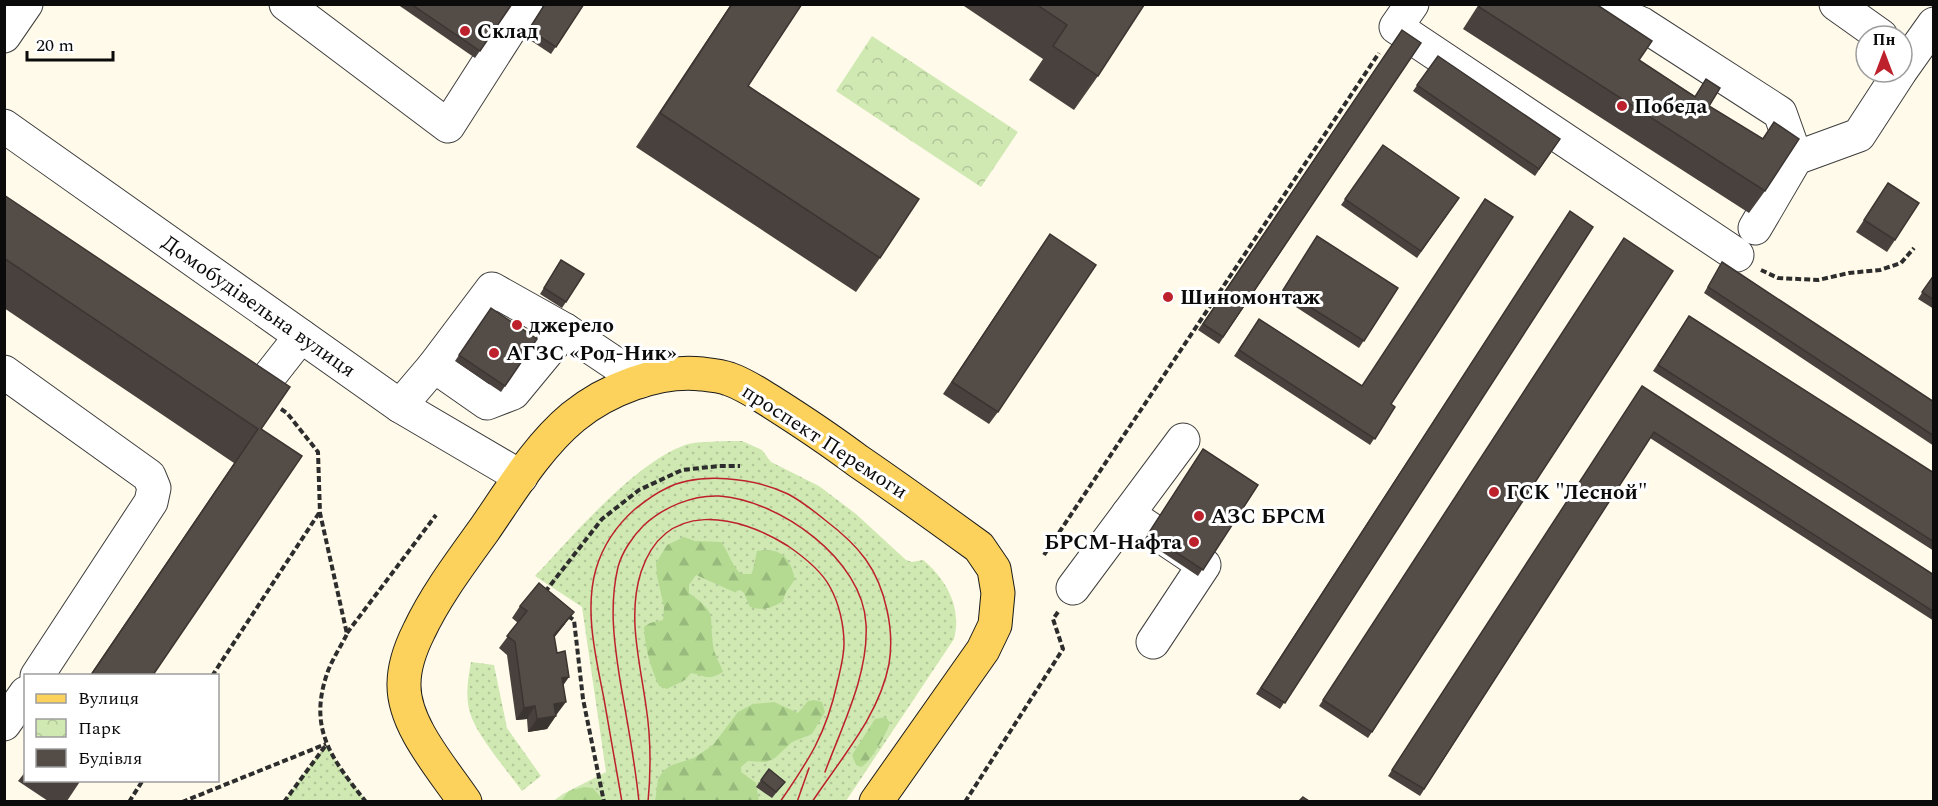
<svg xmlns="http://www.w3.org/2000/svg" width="1938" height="806" font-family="Spectral,serif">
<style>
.grass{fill:url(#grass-dots)}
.forest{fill:url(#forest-firs)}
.park{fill:url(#park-crowns)}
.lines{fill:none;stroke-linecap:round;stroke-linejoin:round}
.minor-casing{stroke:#3e3e3e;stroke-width:35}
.major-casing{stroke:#1c1c1c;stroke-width:35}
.path{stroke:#2d2d2d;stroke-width:4;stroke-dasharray:6 3;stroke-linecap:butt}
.minor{stroke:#fff;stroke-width:33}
.major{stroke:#fcd25d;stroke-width:33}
.tram{stroke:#bd212c;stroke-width:1.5}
.wall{fill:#48413d}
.shaded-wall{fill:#3b3532}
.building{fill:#544c47;stroke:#3b3532;stroke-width:1.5}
.poi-dot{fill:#bd212c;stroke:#fff;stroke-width:2}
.labels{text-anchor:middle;stroke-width:6;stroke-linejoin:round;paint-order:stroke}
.poi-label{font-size:21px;font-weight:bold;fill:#0b0b0b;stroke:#fff;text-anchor:start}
.street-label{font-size:21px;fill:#0b0b0b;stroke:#fff}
</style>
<defs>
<pattern id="grass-dots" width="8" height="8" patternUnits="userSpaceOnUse" patternTransform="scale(1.5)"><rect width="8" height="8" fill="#d0e9b3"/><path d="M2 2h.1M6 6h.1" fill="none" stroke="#b1c699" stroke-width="1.8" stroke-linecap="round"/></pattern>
<pattern id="forest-firs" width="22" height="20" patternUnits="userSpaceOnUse" patternTransform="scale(1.5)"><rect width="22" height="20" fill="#b4da92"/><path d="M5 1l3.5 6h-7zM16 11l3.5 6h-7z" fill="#99ba7d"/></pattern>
<pattern id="park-crowns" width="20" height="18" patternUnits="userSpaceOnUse" patternTransform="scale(1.5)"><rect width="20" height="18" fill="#d0e9b3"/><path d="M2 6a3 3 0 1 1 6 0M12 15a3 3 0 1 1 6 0" fill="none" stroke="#b1c699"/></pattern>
</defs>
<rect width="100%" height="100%" fill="#fffae9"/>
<g class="grass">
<path d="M726,441H742L762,450L771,462L819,486L856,514L906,560L912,562L923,560C947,580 962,608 954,639L846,801H553L563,794L606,772L582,607L535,576C573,536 633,464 685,445C697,441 713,442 726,441Z"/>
<path d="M471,662L494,665L507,728L541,776L522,791C507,770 477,736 470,713C465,696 468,679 471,662Z"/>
<path d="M326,745L343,772L366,801H284Z"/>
</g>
<g class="forest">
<path d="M684,537L695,541L721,542C729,552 731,565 741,574H752L757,551C781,547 790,557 795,579L785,594L783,601C772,608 763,611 750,607L744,593L740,590L734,592L696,575L689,585V593C718,614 709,614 713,645C714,655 720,663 723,672C708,681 706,676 691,673L685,680L667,689L659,686C650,666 645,649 644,627L650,623L663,620L664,607L657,576L656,563L667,545Z"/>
<path d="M814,700L822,702L825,712L812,734L792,742L775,758L766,762L748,761L741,767V772L756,783L759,801L655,802L658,779L664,770L672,765L694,758L713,745L738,712L753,704L774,702L798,713L808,701Z"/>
<path d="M886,717L890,723C887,733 870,763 861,767L856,765L852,755L875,719Z"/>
<path d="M584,787L593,788L604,801H561L569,791Z"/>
</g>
<path class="park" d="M872,36L1018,132L981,187L836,91Z"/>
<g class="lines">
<defs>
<g id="minor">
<path d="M286,4L448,126L526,4"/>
<path d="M1412,4L1396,27L1737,255"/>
<path d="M1596,4L1642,24L1780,113L1796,158"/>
<path d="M1836,4L1881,36"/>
<path d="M4,36L26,4"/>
<path d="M1902,69L1934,24"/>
<path d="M4,126L400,406L521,477"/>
<path d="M1755,228L1796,158L1859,135L1900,72"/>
<path d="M434,366L487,403L513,393L565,330"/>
<path d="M4,372L149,476L154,488L151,502L37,676"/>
<path d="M257,392L301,336"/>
<path d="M400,406L434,366L492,289L565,330L641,381"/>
<path d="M1128,514L1204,565L1153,642"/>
<path d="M1073,588L1183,440"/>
<path d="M4,724L26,693"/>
</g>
<path id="major" d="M465,802C443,769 403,725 404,684C404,666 411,647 419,631C436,595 461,562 484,530C511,491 537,447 573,417C606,390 658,369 702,374C711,375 721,376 729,379C744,384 757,393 770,401C800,420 830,440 858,461C899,489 939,518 979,547L994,569L998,593L995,625L983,650L876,802"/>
</defs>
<use href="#minor" class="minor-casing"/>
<use href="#major" class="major-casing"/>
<g class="path">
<path d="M1761,270L1778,278L1818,280L1849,273L1880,270L1901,263L1914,248"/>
<path d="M281,409L287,413L318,452L320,513L347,634C341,646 333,658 328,671C307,729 332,759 366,802"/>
<path d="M1044,555L1379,53"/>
<path d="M545,592L602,519L639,490L682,470L719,466H740"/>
<path d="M568,616L574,620L583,699L604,802"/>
<path d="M347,633L436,515"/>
<path d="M212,676L319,513"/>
<path d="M129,802L143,780"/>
<path d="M182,802L326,744"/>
<path d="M284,802L326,745"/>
<path d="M965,802L1063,649L1053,619L1058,612"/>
</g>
<use href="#minor" class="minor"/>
<use href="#major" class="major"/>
<g class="tram">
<path d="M622,802C616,767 610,733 604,699C596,658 584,610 596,569C603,545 617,525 635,509C644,502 654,494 665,489C698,471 755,478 788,494C801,501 814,511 825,520C859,546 878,568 887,610C891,628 892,646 889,664C879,716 841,758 812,802"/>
<path d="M639,802C635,761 627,721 620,680C614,642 609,605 618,567C622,552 633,536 644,525C664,507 692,495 719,496C779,500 863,559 866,624C869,674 842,726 825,772"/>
<path d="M648,802C651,770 651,738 646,706C640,662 627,616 641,572C665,499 737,514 788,546C804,557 821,570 830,587C839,603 844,625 844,644C844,657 840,671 837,684C826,734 809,760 780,802"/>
<path d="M797,802L809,768"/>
</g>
</g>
<g class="wall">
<path d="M397,4H512L475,58Z"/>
<path d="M545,4H584L551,54L524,36Z"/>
<path d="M731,4H802L748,86L880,258L856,292L636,147Z"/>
<path d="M961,4H1143L1098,76L1074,110L1029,80L1043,59Z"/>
<path d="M1479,4H1596L1639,60L1695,96L1706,79L1709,106L1762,139L1774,122L1765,191L1749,213L1463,29Z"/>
<path d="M1402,30L1421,43L1219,344L1198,330Z"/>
<path d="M1438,56L1560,139L1535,176L1413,91Z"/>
<path d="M1383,145L1459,198L1417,258L1341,205Z"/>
<path d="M1888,183L1895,240L1887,252L1856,232Z"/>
<path d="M4,195L261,429L153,675H90L234,463L4,308Z"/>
<path d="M1570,211L1593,227L1280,709L1256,694Z"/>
<path d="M1317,236L1398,288L1359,348L1279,296Z"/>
<path d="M1624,238L1673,271L1368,738L1319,706Z"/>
<path d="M1041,247L998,412L989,424L943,394Z"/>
<path d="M561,260L566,302L562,308L540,294Z"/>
<path d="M1722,262L1934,402V446L1704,293Z"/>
<path d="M1934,274V309L1918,299Z"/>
<path d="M491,308L537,339L501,392L455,361Z"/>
<path d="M1689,316L1934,473V551L1653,371Z"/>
<path d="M1259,319L1395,407L1370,445L1234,356Z"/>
<path d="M1642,386L1934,575V621L1650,438L1420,796L1388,776Z"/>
<path d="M1203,449L1258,485L1198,576L1144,540Z"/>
<path d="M520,606L565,624L554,637L563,685L557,714L556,715L547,729L528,732L527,719L516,720L507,655L499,648L518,623L512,618Z"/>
<path d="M769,769L785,782L772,798L756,787Z"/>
<path d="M26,771V780H81L67,801H48L18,781Z"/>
</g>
<g class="shaded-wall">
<path d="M574,612L565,624L546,648L554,635Z"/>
<path d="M569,677L560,690L562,678Z"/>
<path d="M566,702L557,714L546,716L554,704Z"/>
<path d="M535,706L527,719L516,720L524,708Z"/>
<path d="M556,716L547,729L528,732L537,719Z"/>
</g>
<g class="building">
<path d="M411,4H512L480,51Z"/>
<path d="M545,4H584L556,47L529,29Z"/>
<path d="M732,4H802L748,86L919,199L880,258L660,113Z"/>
<path d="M1036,4H1143L1144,5L1098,76L1053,46L1067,25Z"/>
<path d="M1480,4H1596L1652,41L1639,60L1695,97L1706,79L1720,88L1709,106L1763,139L1774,122L1799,139L1765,191L1479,7Z"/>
<path d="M1402,30L1421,43L1223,337L1203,324Z"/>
<path d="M1438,56L1560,139L1539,169L1417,85Z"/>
<path d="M1383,145L1459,198L1421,251L1345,199Z"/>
<path d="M1888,183L1919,203L1895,240L1864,220Z"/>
<path d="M4,195L290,387L261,429L302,456L153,675H91L258,429L4,258Z"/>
<path d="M1485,199L1513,217L1391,404L1395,407L1375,439L1239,350L1259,319L1362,386Z"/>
<path d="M1570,211L1593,227L1285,703L1261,688Z"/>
<path d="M1050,234L1096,265L998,412L952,382Z"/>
<path d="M1317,236L1398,288L1364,341L1283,290Z"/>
<path d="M1624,238L1673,271L1372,732L1323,700Z"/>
<path d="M561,260L584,274L566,302L544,288Z"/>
<path d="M1722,262L1934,402V436L1708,287Z"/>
<path d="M1934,275V300L1922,292Z"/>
<path d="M491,308L537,339L505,386L459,355Z"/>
<path d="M1689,316L1934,473V542L1658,365Z"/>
<path d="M1642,386L1934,575V612L1654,432L1424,789L1392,770Z"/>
<path d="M1203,449L1258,485L1203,570L1148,534Z"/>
<path d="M539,583L574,612L554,635L557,653L565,651L569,677L562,678L566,702L554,704L556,716L537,719L535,706L524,708L515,642L507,636L527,611L520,606Z"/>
<path d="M769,769L785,782L776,792L761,780Z"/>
<path d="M1303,797L1309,801H1299Z"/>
</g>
<g class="poi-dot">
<circle cx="465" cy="31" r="6"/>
<circle cx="1622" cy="106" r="6"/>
<circle cx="1168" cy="297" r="6"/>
<circle cx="517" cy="325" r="6"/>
<circle cx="494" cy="353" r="6"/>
<circle cx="1494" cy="492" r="6"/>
<circle cx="1199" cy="516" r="6"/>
<circle cx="1194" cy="542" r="6"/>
</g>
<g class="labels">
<g class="poi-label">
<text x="477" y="38">Склад</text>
<text x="1634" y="113">Победа</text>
<text x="1180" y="304">Шиномонтаж</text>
<text x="529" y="332">джерело</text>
<text x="506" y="360">АГЗС «Род-Ник»</text>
<text x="1506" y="499">ГСК "Лесной"</text>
<text x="1211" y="523">АЗС БРСМ</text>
<text x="1182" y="549" text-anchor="end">БРСМ-Hафта</text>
</g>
<g class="street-label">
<text transform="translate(259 306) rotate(35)" y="7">Домобудівельна вулиця</text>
<text transform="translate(825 441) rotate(33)" y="7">проспект Перемоги</text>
</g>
</g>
<rect width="1938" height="806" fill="none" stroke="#0b0b0b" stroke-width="12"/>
<rect x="24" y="674" width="195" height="108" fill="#ffffff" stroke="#9d9d9d" stroke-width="1.5"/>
<rect x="36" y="694" width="30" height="9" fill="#fcd25d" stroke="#9d9d9d" stroke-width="1.5"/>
<text x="78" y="704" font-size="18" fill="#0b0b0b">Вулиця</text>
<rect x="36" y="719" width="30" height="18" fill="url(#park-crowns)" stroke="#9d9d9d" stroke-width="1.5"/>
<text x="78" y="734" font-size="18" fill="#0b0b0b">Парк</text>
<rect x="36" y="749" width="30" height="18" fill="#544c47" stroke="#9d9d9d" stroke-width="1.5"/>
<text x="78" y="764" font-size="18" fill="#0b0b0b">Будівля</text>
<g transform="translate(1884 54)"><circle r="28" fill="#ffffff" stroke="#9d9d9d" stroke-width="1.5"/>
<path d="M0-4.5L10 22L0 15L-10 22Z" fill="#bd212c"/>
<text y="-9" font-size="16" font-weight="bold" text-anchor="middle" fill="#0b0b0b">Пн</text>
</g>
<path d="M27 51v9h86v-9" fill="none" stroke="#0b0b0b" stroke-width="3"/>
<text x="36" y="51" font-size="18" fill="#0b0b0b" stroke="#ffffff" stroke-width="4.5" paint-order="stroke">20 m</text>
</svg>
